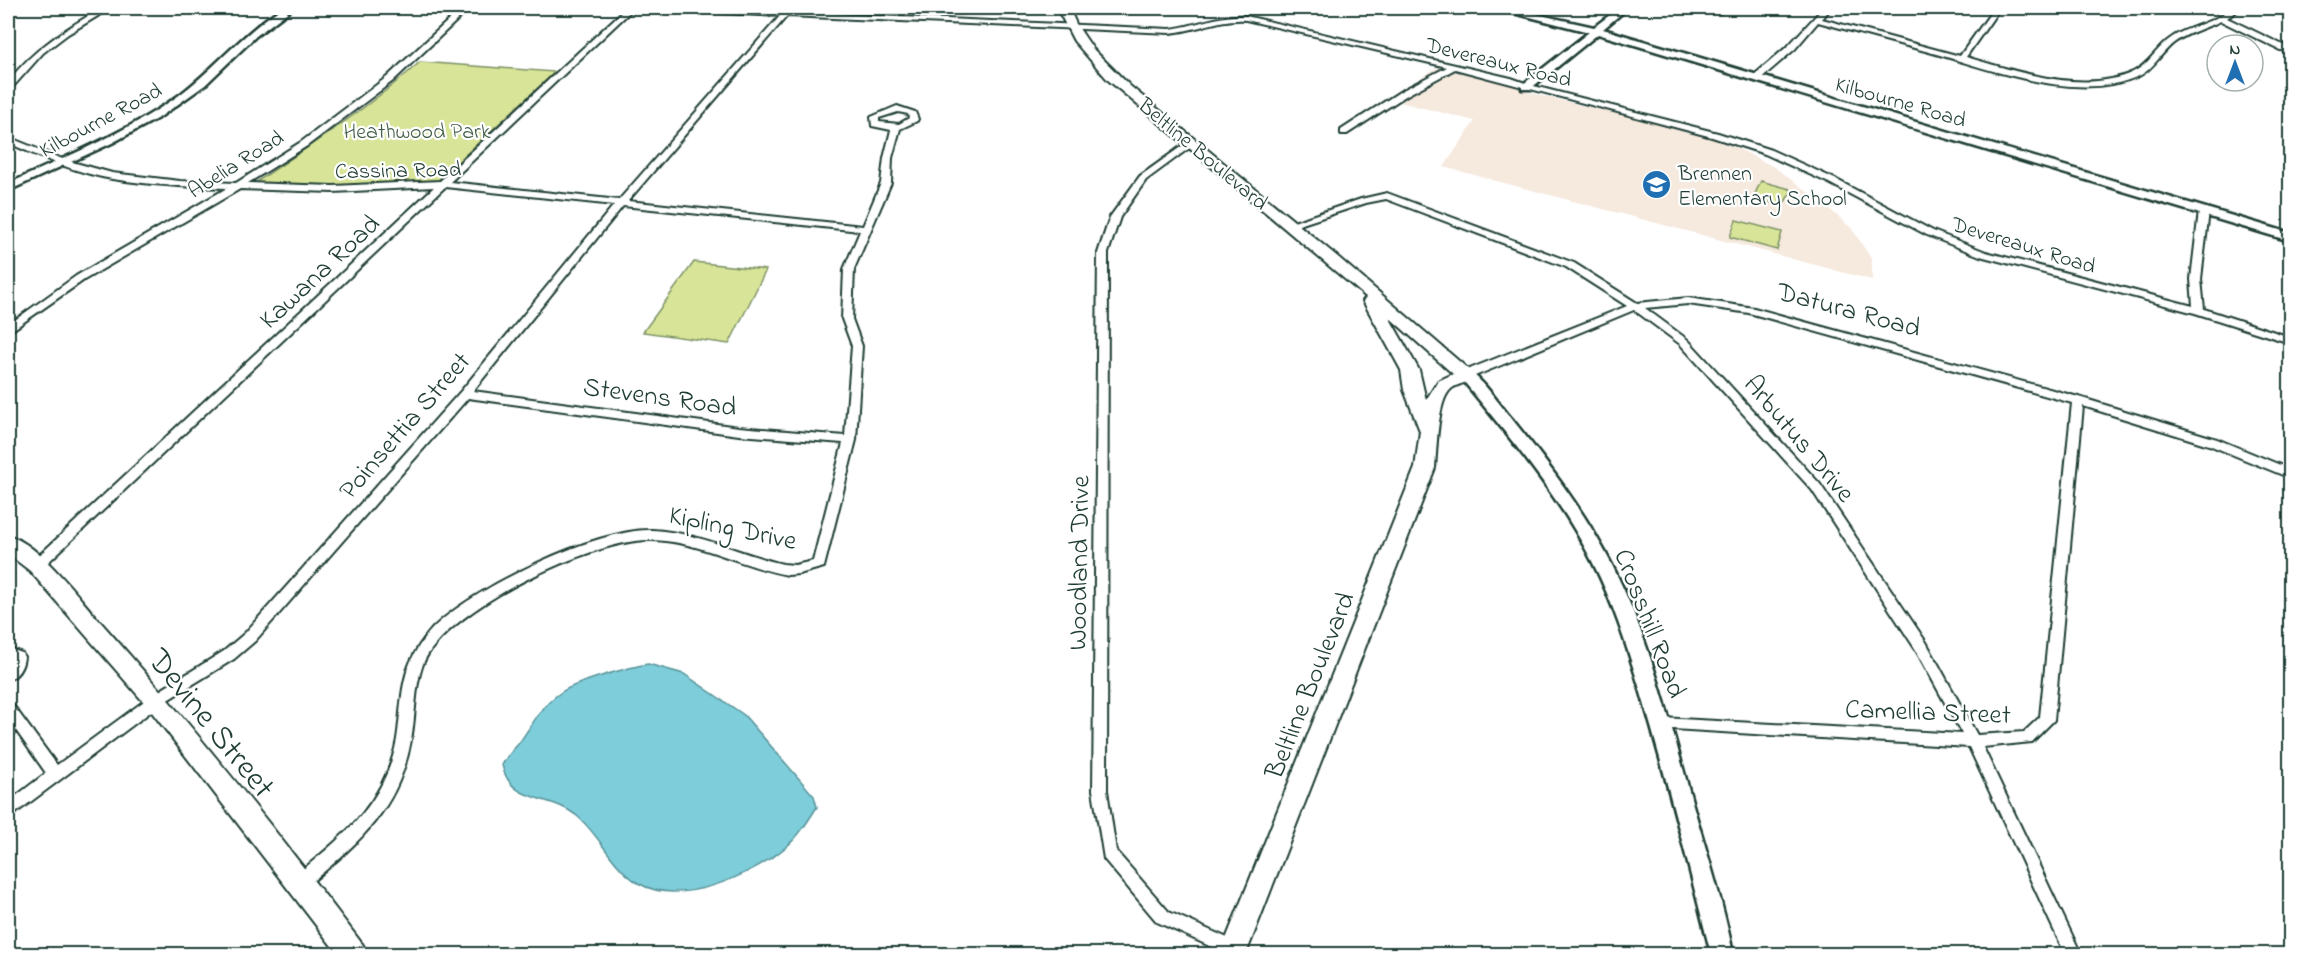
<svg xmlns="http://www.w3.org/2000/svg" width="2298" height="962" font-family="'Indie Flower',sans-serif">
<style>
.built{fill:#f6e9de}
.green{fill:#d8e598;stroke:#7c9166;stroke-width:1.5}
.water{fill:#7ecdda;stroke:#589398;stroke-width:1.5}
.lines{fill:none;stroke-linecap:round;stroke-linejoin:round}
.minor-casing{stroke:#1f3d34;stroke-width:4}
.tertiary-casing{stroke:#1f3d34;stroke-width:5}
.secondary-casing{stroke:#1f3d34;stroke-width:5}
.primary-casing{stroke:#1f3d34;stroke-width:4}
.minor{fill:#fff;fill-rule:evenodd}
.tertiary{fill:#fff;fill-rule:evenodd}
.secondary{fill:#fff;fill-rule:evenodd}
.primary{fill:#fff;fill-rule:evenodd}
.labels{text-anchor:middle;stroke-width:4.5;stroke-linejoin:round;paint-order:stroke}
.far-street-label{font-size:22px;fill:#1f3d34;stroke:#fff}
.far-park-label{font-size:22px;fill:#445f48;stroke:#fff}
.far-poi-label{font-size:22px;fill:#1f3d34;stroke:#fff;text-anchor:start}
.street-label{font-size:27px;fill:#1f3d34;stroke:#fff}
.near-street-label{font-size:33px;fill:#1f3d34;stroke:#fff}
</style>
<rect width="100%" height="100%" fill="#fff"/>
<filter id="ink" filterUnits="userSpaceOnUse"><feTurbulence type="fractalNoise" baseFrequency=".0167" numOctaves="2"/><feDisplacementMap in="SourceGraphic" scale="12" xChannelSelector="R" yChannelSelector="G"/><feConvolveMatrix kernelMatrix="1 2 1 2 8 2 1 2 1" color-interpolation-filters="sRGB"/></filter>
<g filter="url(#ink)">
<path class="built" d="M1439,66L1506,82L1527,92L1708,136L1737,148L1774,167L1824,204L1852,229L1872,260V280L1444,167L1475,121L1388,99Z"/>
<g class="green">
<path d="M420,62L555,72L438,180L334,186L255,183C311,145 369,107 420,62Z"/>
<path d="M1761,181L1790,189L1792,191L1782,206L1753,198Z"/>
<path d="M1736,220L1782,232L1777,250L1730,237Z"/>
<path d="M694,262L766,270L729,344L643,332Z"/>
</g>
<path class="water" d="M648,664L684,674L744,715L814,796L817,807C808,821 799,836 786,847C752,875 681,908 638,883C611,866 600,835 577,816C550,793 511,805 502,765C507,756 513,750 519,743C532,725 541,706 560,693C575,682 630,667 648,664Z"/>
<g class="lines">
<defs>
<g id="minor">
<path d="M102,8H111L68,34L43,53L11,89H8V82C33,49 67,28 102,8Z"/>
<path d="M462,8H470L393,81L307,146L248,183L333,186L440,181L626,8H634L450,182L619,200L780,16L663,10L660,8H702L1170,29C1196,26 1219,14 1246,16L1511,78L1534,86L1718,133L1771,150L1835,179L1933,231L1986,252L2193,306L2191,279L2199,211L2201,209H2207L2209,211L2201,279L2204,309L2290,337V343L2195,313L1980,256L1927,235L1829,183L1765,154L1712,137L1455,69L1407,95L1347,134H1341V130L1401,91L1447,67L1246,20C1219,18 1196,31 1170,33L787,16L628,201L863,226L881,183L884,158L891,130L872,126L871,117L897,106L915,112L918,119L917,121L900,129L892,158L891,183L854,269L852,319L862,346L856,440L824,567L799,574L788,575C742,567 699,541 652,540C595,538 445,609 423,664C414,688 416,715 411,740C399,810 357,844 306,887L300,889L294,887L292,882L294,877C343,836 385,805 397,739C401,714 400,687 410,663C415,651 423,639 432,629C471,589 596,528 652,530C697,532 740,554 783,564L795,565L813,561L843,443L739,435L468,398L255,641L234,659L161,704L13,815L8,817V802L46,773L8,719V703L13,705L57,765L151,696L224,651L245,633L461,391L614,205L445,187L42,568H32L31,565L32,562L434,187L333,192L240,189L84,280L8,333V325L76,276L227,188C189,187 150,185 112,179C76,173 41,157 8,143V137L65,160L112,173L180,181L236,183L301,142L387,77ZM898,112L908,114L909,118L899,124L879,122V118ZM623,206L860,231L844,269L842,319L852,346L845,436L739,427L473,391Z"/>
<path d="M1704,8H1715L1724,11L1720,13Z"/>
<path d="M1823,8H1831L1822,19L1960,56L1994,8H2000L1966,57C2016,71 2084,95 2133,72C2147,66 2155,51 2167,41C2181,29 2200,26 2216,18C2222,15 2227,10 2232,8C2235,7 2238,8 2241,8L2227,18L2285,46L2290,47V51L2280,50L2221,21C2206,28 2189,32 2175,42C2162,51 2154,69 2139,76C2077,104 1990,69 1929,52C1892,42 1855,32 1818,22L1795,49L1759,80H1753V76L1789,45Z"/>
<path d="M1189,141L1193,144L1192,146L1146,180L1120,217L1108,253L1107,790L1116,851L1169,912L1241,944L1243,950L1241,954H1227L1157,922L1104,859L1093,790L1098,253L1110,217L1140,176Z"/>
<path d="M1387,193L1574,263L1637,303L1688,298L1754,308L2082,398L2217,439L2290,469V478L2209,445L2083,406L2054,720L2032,742L1983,747L2081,954H2065L1969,747L1656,728L1654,724L1656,720L1661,718L1962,734L1916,650L1812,490L1680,344L1634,310L1470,378H1462L1461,375L1462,372L1627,306L1566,267L1386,199L1366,203L1293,227H1287L1285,225L1361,199ZM1688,304L1749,313L2072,403L2040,717L2024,732L1977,735L1926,642L1820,484L1688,340L1645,308Z"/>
<path d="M8,648L22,653L24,657C23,667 18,676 8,680V665L10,660L8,659Z"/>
</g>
<g id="tertiary">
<path d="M282,8H293L256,36L205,85L160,117L112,143L8,191V184C65,157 126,133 178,96C215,69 243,32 282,8Z"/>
<path d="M1494,8H1509L1594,27L1619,8H1628L1603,29L2290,233V241L1598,34L1530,89H1522V85L1589,32Z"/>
</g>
<path id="secondary" d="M1466,370C1479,374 1502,408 1512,419C1549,465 1585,512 1612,565C1650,640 1671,725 1693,805C1707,854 1724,905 1733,954H1711C1688,864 1666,774 1639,686C1626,644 1613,602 1593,563C1559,495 1509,437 1461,378L1458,375Z"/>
<g id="primary">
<path d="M1057,8H1069L1076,24L1093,49L1130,86L1339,258L1475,375C1469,384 1458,383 1451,389C1437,401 1437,449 1435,468L1246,954H1220L1415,468L1420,431L1404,390L1401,370L1363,301L1366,297L1108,80L1074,41ZM1389,317L1453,374L1438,381L1426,400L1419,370Z"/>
<path d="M8,535C41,546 74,592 97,618C191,723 278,833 363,945L367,954H338L148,707L30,571L8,554Z"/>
</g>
</defs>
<use href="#minor" class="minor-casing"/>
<use href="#tertiary" class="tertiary-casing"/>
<use href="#secondary" class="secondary-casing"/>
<use href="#primary" class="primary-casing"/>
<use href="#minor" class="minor"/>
<use href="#tertiary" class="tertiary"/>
<use href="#secondary" class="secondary"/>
<use href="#primary" class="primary"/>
</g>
</g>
<defs>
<symbol id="school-disc" viewBox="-11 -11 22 22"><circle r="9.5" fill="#1f6fb2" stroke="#fff"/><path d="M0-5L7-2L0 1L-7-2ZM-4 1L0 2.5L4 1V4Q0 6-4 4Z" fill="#fff"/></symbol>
</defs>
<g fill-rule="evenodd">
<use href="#school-disc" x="1640" y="168" width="33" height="33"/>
</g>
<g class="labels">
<g class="far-street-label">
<text transform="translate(1499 61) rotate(14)" y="8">Devereaux Road</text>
<text transform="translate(1901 101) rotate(16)" y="8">Kilbourne Road</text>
<text transform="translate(100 119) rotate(-28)" y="8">Kilbourne Road</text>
<text transform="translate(1204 153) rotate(40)" y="8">Beltline Boulevard</text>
<text transform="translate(235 163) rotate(-32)" y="8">Abelia Road</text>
<text transform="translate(398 169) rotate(-1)" y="8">Cassina Road</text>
<text transform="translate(2024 244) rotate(17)" y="8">Devereaux Road</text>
</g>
<g class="far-park-label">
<text x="417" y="138">Heathwood Park</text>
</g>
<g class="far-poi-label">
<text x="1678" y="180">Brennen<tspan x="1678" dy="25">Elementary School</tspan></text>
</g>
<g class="street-label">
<text transform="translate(319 271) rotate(-43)" y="9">Kawana Road</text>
<text transform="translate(1849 309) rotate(15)" y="9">Datura Road</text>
<text transform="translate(660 396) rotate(8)" y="9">Stevens Road</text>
<text transform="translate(404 425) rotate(-49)" y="9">Poinsettia Street</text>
<text transform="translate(1800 438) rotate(50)" y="9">Arbutus Drive</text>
<text transform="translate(733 527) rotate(12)" y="9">Kipling Drive</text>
<text transform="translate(1078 563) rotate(-89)" y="9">Woodland Drive</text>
<text transform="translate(1651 623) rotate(69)" y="9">Crosshill Road</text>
<text transform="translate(1309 685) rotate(-68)" y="9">Beltline Boulevard</text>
<text transform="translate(1928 711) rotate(2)" y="9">Camellia Street</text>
</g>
<g class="near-street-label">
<text transform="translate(213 722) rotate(51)" y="12">Devine Street</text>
</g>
</g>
<rect width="2298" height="962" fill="none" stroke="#fff" stroke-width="30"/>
<rect x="15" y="15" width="2268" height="932" fill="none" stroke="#1f3d34" stroke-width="2" filter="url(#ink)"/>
<g transform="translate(2235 63)"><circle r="28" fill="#ffffff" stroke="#a5b1ae" stroke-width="1.5"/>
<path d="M0-4.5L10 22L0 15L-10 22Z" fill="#1f6fb2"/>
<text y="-9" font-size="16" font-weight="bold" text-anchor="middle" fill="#1f3d34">N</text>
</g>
</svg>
